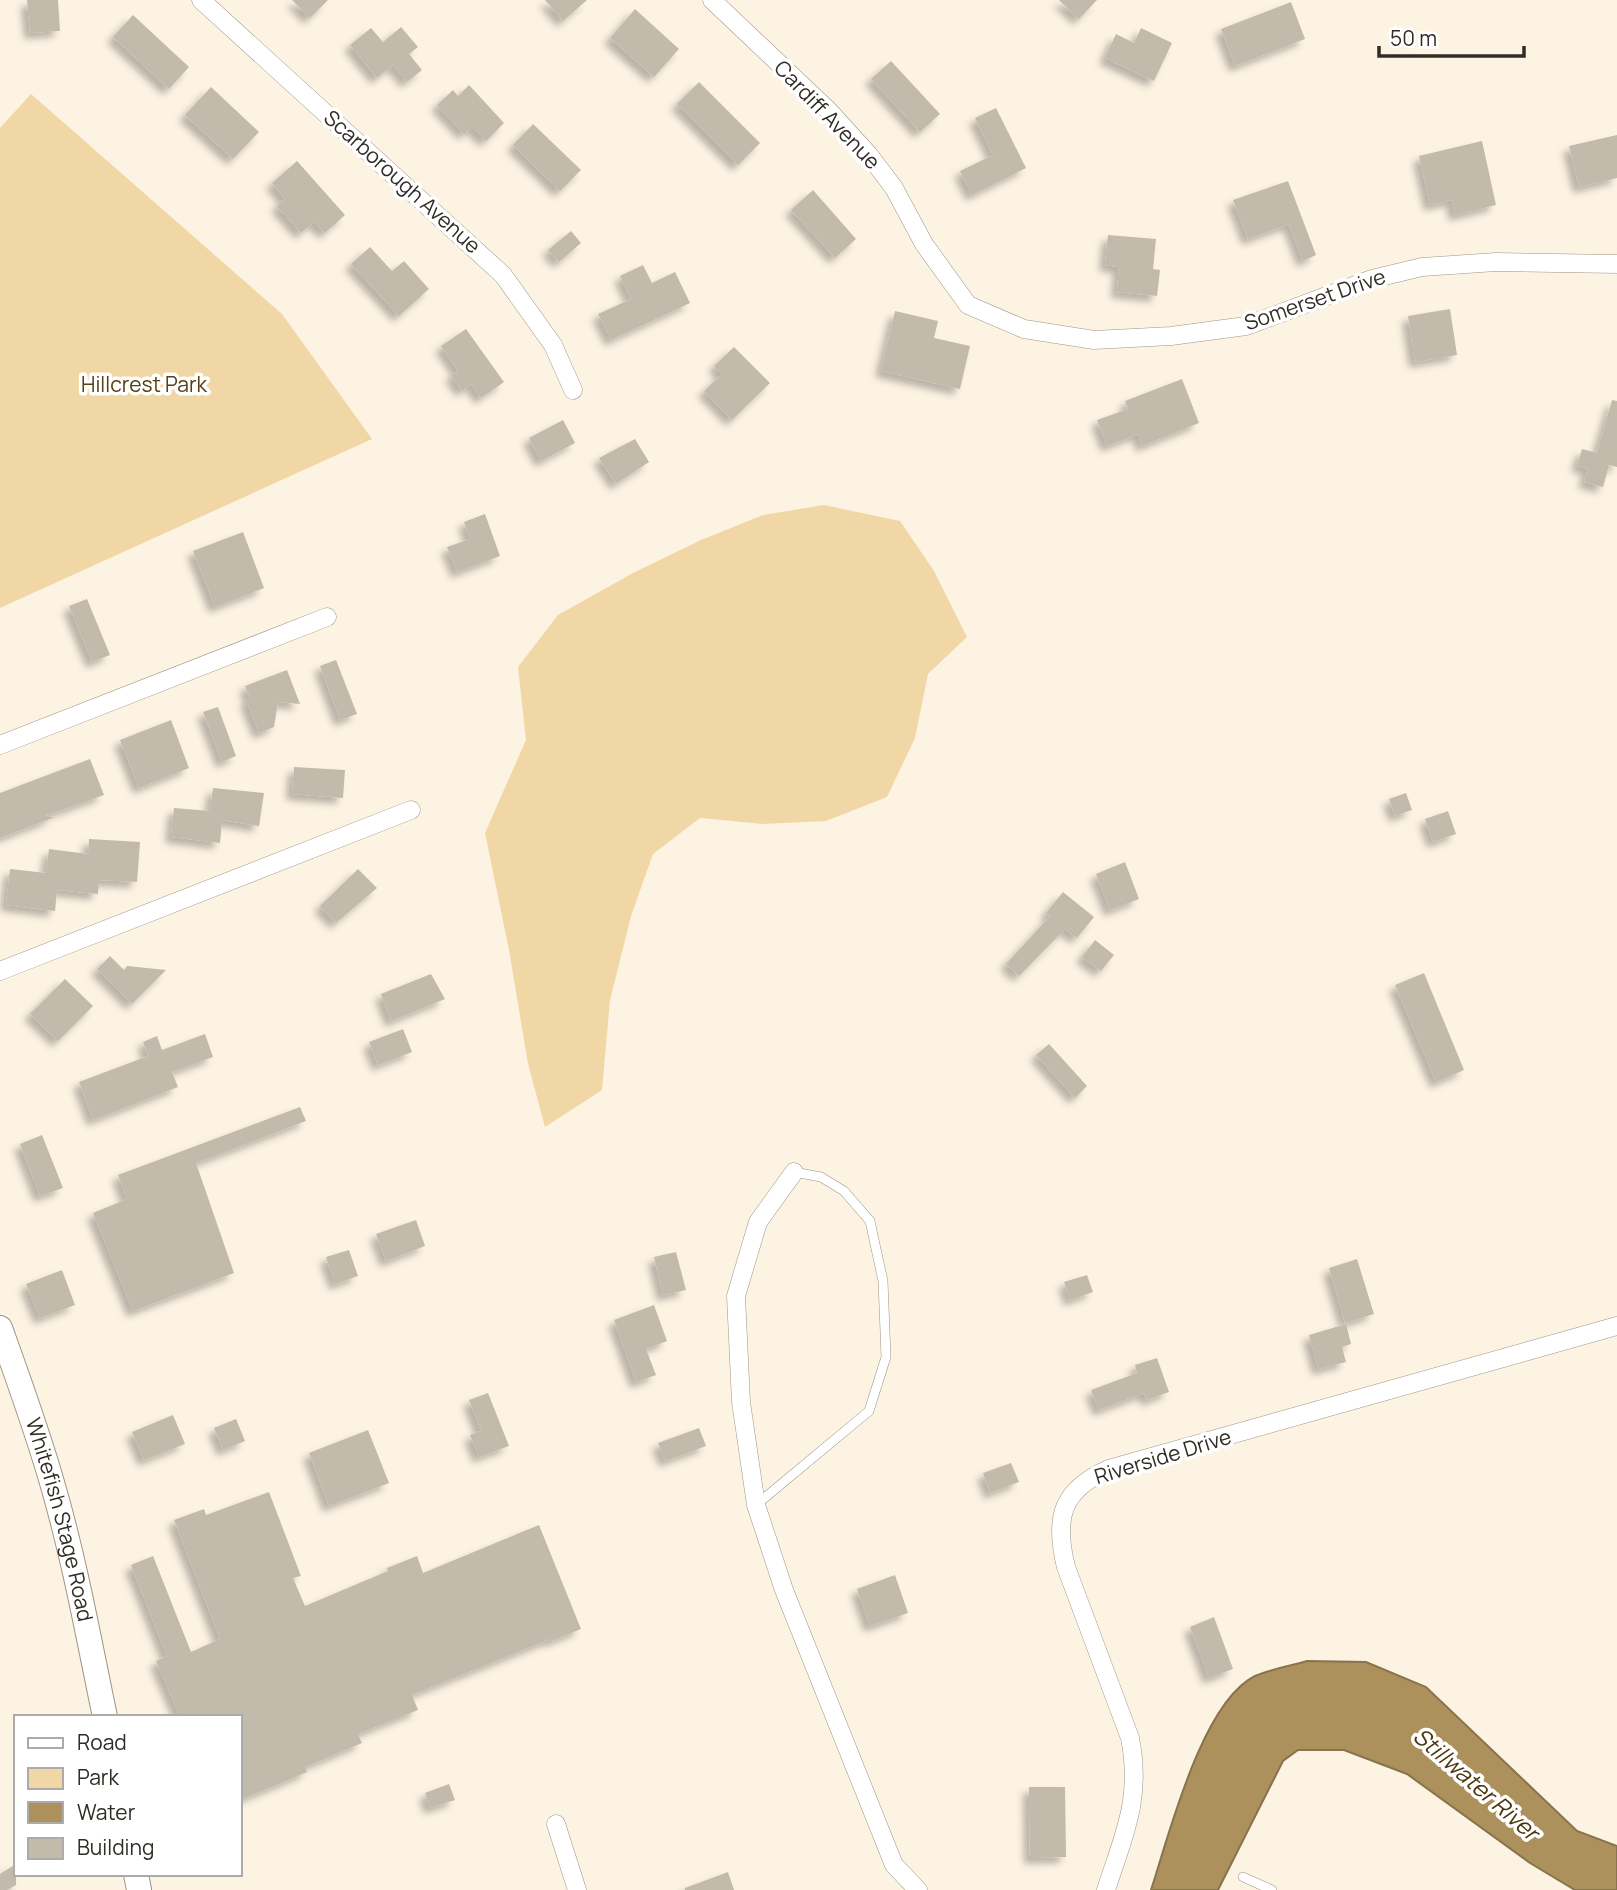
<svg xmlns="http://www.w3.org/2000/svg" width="1617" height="1890" font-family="Manrope,sans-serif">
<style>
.green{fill:#f1d7a6}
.water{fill:#ad915d;stroke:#88734d;stroke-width:2}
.building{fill:#c2baab;filter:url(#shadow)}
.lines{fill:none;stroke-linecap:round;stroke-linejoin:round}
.lane-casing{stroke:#9d9586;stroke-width:10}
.street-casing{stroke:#9d9586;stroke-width:19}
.secondary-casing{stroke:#9d9586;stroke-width:26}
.lane{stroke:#fff;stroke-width:9}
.street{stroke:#fff;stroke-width:18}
.secondary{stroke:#fff;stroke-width:24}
.labels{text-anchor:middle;stroke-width:7;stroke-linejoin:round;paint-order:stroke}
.street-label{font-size:21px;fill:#302d27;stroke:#fff}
.park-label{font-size:21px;fill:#564117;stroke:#fff}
.water-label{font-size:23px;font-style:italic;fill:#4b370b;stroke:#fff}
</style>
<defs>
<filter id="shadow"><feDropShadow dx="-6" dy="6" stdDeviation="3.5" flood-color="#0004"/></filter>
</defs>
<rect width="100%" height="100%" fill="#fcf3e3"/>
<g class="green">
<path d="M31,94L282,314L372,439L0,608V128Z"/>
<path d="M824,505L900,521L934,571L967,637L928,674L915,738L887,797L826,821L763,824L700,818L653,854L631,916L610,1000L602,1090L545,1127L528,1064L509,950L485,833L526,740L518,667L558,615L633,573L701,540L763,515Z"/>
</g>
<path class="water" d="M1307,1661L1366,1662L1426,1687L1577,1831L1617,1846V1890H1575L1530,1863L1407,1774L1344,1750H1298L1283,1761L1218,1890H1151C1169,1835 1202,1702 1255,1676C1271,1669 1291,1666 1307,1661Z"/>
<g class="building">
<path d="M27,0H58L60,31L30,33Z"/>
<path d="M292,0H328L310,18Z"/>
<path d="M545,0H587L563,21Z"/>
<path d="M1059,0H1097L1079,19Z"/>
<path d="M1291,2L1305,39L1235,66L1221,29Z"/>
<path d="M635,9L679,49L654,77L610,38Z"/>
<path d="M133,15L189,67L169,89L113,37Z"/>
<path d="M401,27L418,47L409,54L422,70L407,82L393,65L377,78L350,45L371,28L383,42Z"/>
<path d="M1141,28L1172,43L1154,81L1105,58L1116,34L1134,43Z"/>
<path d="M891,61L940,114L920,132L871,79Z"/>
<path d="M699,82L760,143L738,165L677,104Z"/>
<path d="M469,85L504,123L486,141L472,127L464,134L437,105L453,90L458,96Z"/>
<path d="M211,87L259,132L233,159L185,115Z"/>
<path d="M996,108L1026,168L972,195L960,171L993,155L975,118Z"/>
<path d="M533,124L581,170L560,191L513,145Z"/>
<path d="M1617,135V178L1579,187L1569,146Z"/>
<path d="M1482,141L1496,205L1455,215L1452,200L1430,205L1419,156Z"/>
<path d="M297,161L345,215L325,233L314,222L301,233L277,206L285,199L272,183Z"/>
<path d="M1288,181L1316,255L1303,261L1289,224L1248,239L1233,200Z"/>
<path d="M813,190L856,239L835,258L791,210Z"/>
<path d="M571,231L581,243L559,262L548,250Z"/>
<path d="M1108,235L1156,239L1153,269L1160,270L1157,296L1117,292L1119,267L1105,265Z"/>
<path d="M370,247L392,271L404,261L429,289L399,316L351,264Z"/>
<path d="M643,265L652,283L675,272L690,303L611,340L598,314L631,299L620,276Z"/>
<path d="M1450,309L1457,355L1415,362L1408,316Z"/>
<path d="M895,311L938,321L934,338L970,346L960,389L881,371Z"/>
<path d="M466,329L504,382L481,398L471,384L462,391L451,375L458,371L441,346Z"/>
<path d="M734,347L770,383L732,420L704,391L722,374L714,366Z"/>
<path d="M1182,379L1199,423L1142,446L1138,434L1107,446L1097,420L1128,409L1125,401Z"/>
<path d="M1612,400L1617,401V467L1609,465L1603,487L1584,482L1588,469L1577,466L1582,449L1597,453Z"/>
<path d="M563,420L575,443L541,461L529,438Z"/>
<path d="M635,439L649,462L616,484L599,458Z"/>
<path d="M485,514L500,556L457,572L447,547L470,539L464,522Z"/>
<path d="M243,532L264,588L215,607L193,551Z"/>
<path d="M87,599L110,655L92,662L69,606Z"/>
<path d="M336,660L357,714L340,720L320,666Z"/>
<path d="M287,670L300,704L278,702L274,727L259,733L246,700L250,698L245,686Z"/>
<path d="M218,707L236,756L222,762L203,712Z"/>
<path d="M171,720L189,768L139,788L120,740Z"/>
<path d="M90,759L104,795L45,816L55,817L0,838V793Z"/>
<path d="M294,767L345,770L343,798L292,794Z"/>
<path d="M213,788L264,793L259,826L222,820L220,843L171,837L174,808L210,811Z"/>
<path d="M1406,793L1412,810L1395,816L1389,799Z"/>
<path d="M1448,811L1456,834L1433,842L1425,819Z"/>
<path d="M89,839L140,842L137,882L99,880L98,894L57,890L55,911L6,905L10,869L46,873L49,849L88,854Z"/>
<path d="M1125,862L1139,899L1110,910L1096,874Z"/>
<path d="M358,869L377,888L336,923L320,906Z"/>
<path d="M1063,892L1094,917L1077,938L1065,929L1019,976L1006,964L1050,916L1046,913Z"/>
<path d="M1095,940L1114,955L1101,971L1082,957Z"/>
<path d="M110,956L124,970L127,966L166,970L132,1004L97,969Z"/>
<path d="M1424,973L1464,1070L1436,1082L1395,985Z"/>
<path d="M431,974L445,999L391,1021L381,994Z"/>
<path d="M65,979L93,1006L58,1041L30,1014Z"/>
<path d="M403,1029L412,1052L378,1065L369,1042Z"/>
<path d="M205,1034L213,1057L172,1072L178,1087L93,1120L79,1082L148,1056L143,1042L157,1036L162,1050Z"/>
<path d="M1049,1044L1087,1086L1075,1098L1036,1055Z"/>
<path d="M300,1107L306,1121L196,1163L234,1273L133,1311L93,1213L127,1199L118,1175Z"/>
<path d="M42,1135L63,1188L40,1196L20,1144Z"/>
<path d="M416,1220L425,1246L386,1261L376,1234Z"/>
<path d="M349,1250L358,1276L335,1284L326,1257Z"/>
<path d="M676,1252L686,1290L663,1295L654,1257Z"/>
<path d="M1357,1259L1374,1314L1345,1323L1329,1268Z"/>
<path d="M62,1270L75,1305L40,1318L26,1284Z"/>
<path d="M1087,1275L1093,1292L1070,1300L1064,1282Z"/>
<path d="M654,1305L667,1341L646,1349L656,1375L636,1382L614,1320Z"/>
<path d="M1346,1324L1351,1344L1342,1347L1346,1362L1318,1369L1309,1335Z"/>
<path d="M1157,1358L1169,1392L1147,1400L1144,1393L1099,1410L1091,1390L1137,1373L1135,1365Z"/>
<path d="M488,1393L509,1446L479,1457L470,1435L481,1431L469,1400Z"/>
<path d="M173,1415L185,1444L144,1460L132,1432Z"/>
<path d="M236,1419L245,1441L223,1450L214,1428Z"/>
<path d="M699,1428L706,1446L665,1461L658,1443Z"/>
<path d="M368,1430L389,1483L329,1506L309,1453Z"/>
<path d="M1011,1463L1019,1482L990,1493L983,1473Z"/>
<path d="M269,1492L301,1576L293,1578L305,1606L388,1571L387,1568L417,1556L423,1573L539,1525L581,1629L551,1641L550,1639L412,1695L418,1710L358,1734L362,1743L305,1767L307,1772L240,1800V1717H180L156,1661L167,1656L131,1565L153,1556L191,1652L220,1639L174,1520L204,1509L206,1515Z"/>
<path d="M895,1575L908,1613L870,1626L857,1589Z"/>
<path d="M1214,1617L1233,1669L1209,1678L1190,1627Z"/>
<path d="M449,1784L455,1800L430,1808L425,1793Z"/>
<path d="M1029,1787H1065L1066,1857L1030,1858Z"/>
<path d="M16,1864V1885L7,1890H0V1874Z"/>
<path d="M728,1872L734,1890H685V1888Z"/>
</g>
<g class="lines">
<defs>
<g id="lane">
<path d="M756,1505L869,1411L886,1357L883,1281L870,1221L844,1191L821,1177L794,1172"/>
<path d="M1243,1877L1272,1890"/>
</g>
<g id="street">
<path d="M201,0L503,275L553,345L573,390"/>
<path d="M712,0L829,111L869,155L894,188L924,244L968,305L1024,329L1094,340L1171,336L1246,326L1372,279L1422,267L1496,262L1617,264"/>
<path d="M0,745L327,617"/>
<path d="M0,971L411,810"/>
<path d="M794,1172L758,1222L736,1296L741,1402L756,1505L784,1590L894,1865L918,1890"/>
<path d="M556,1824L577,1890"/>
<path d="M1106,1890C1124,1834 1142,1799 1130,1738L1066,1567C1054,1518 1061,1490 1109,1469L1617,1326"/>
</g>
<g id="secondary">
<path id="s1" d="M0,1328C19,1381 38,1433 53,1486C75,1562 89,1640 105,1717"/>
<path d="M136,1874L139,1890"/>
</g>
</defs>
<use href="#lane" class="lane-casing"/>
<use href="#street" class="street-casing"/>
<use href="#secondary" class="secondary-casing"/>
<use href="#lane" class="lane"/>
<use href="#street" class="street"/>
<use href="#secondary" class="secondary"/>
</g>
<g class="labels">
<g class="street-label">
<text transform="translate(827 115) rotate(46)" y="7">Cardiff Avenue</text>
<text transform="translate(402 182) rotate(42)" y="7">Scarborough Avenue</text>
<text transform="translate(1315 300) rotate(-19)" y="7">Somerset Drive</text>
<text transform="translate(1163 1457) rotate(-17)" y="7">Riverside Drive</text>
<text dy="7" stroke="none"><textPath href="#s1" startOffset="201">Whitefish Stage Road</textPath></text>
</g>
<g class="park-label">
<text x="144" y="392">Hillcrest Park</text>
</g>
<g class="water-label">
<text transform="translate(1476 1784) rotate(41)" y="8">Stillwater River</text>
</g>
</g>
<rect x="14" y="1715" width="228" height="161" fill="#ffffff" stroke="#acaba9" stroke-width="2"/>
<rect x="28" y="1738" width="35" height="10" fill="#ffffff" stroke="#acaba9" stroke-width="2"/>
<text x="77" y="1750" font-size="21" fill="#302d27">Road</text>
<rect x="28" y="1768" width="35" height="21" fill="#f1d7a6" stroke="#acaba9" stroke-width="2"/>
<text x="77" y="1785" font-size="21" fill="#302d27">Park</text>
<rect x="28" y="1802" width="35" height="21" fill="#ad915d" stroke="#acaba9" stroke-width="2"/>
<text x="77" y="1820" font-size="21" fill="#302d27">Water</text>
<rect x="28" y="1838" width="35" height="21" fill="#c2baab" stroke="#acaba9" stroke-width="2"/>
<text x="77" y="1855" font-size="21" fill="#302d27">Building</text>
<path d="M1379 46v10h145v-10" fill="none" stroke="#302d27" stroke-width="3.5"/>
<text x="1390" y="46" font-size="21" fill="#302d27" stroke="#ffffff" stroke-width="5" paint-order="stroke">50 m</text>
</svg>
